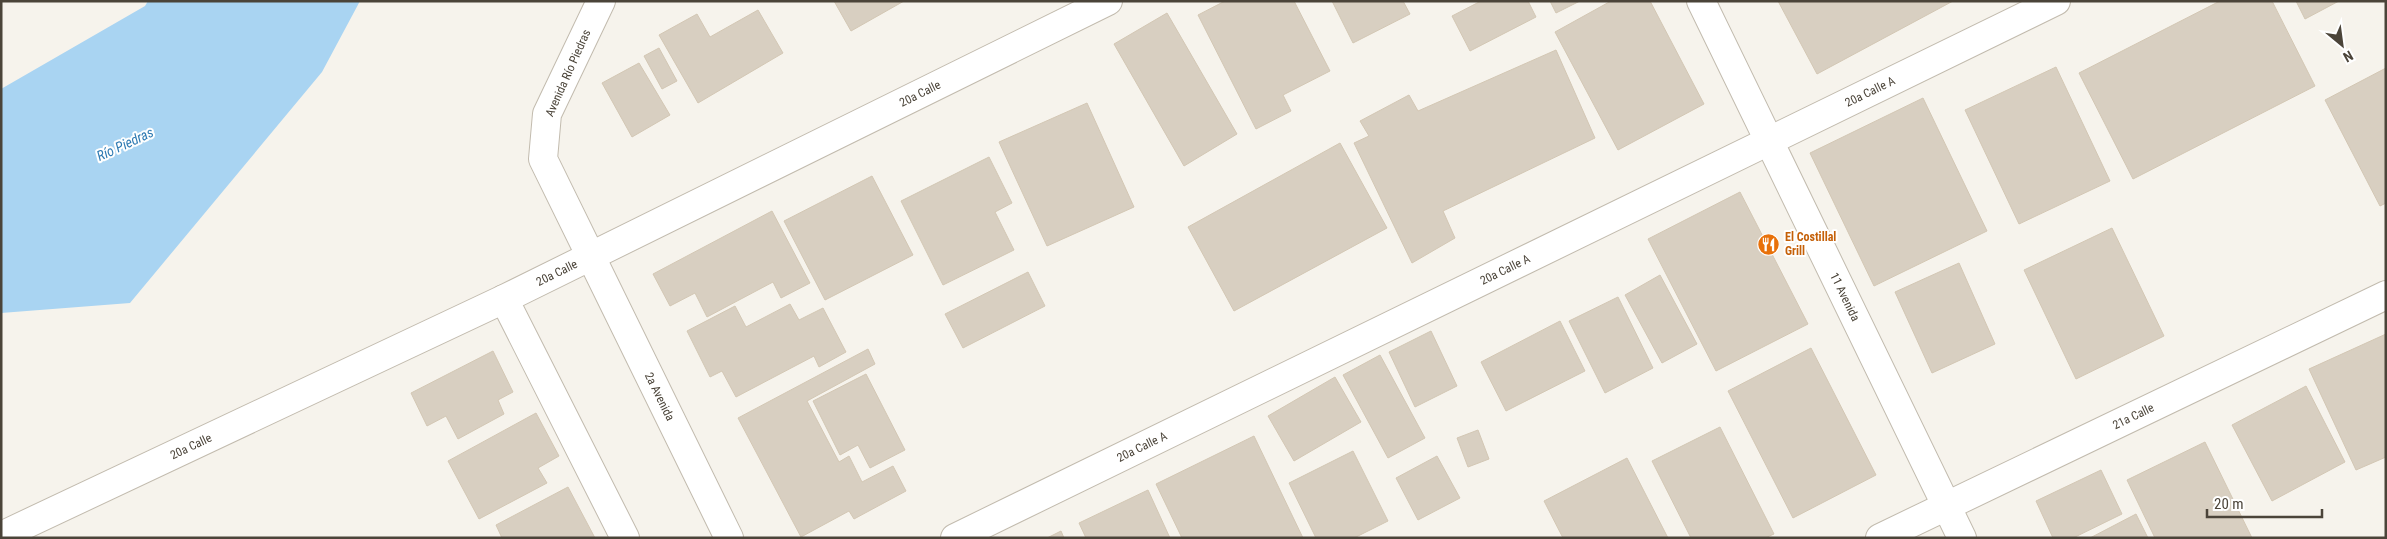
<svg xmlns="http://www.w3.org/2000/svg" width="2387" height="539" font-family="'Roboto Condensed',sans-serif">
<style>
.water{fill:#a9d4f2}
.building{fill:#d8cfc1;stroke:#d3c7b4}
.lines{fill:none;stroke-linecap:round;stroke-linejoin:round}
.minor-casing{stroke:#c2bbae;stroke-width:30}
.minor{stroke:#fff;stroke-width:28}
.labels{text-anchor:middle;stroke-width:4;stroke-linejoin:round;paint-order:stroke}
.street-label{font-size:12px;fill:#4b4439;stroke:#fff}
.food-label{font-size:12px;font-weight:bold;fill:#c56008;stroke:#fff;text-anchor:start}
.water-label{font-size:14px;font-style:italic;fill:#2e7ab2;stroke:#fff}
</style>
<rect width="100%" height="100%" fill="#f6f3ec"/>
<path class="water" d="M148,1H360L322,72L130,303L1,313V89L145,6Z"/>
<g class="building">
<path d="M834,1H904L851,31Z"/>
<path d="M1225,1H1294L1330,71L1283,95L1291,111L1256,129L1198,15Z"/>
<path d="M1332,1H1403L1410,14L1353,43Z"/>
<path d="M1481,1H1528L1536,17L1470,51L1452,16Z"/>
<path d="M1550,1H1580L1556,13Z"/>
<path d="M1611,1H1650L1704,104L1618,150L1555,32Z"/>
<path d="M1778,1H1953L1817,74Z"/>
<path d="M2220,1H2272L2315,86L2133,179L2079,73Z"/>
<path d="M2296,1H2339L2305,19Z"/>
<path d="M758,10L783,53L698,103L659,35L697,14L710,37Z"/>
<path d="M1167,13L1237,134L1184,166L1114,44Z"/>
<path d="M659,48L677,81L662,89L644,56Z"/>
<path d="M1556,50L1595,138L1443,211L1455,238L1412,263L1354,143L1369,136L1360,121L1409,95L1418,111Z"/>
<path d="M639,63L670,115L632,137L602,83Z"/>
<path d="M2056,67L2110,181L2019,224L1965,110Z"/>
<path d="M2386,68V203L2380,206L2325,100Z"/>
<path d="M1923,98L1987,231L1874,286L1810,153Z"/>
<path d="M1087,103L1134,207L1047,246L999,142Z"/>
<path d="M1340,143L1387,228L1234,311L1188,227Z"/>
<path d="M989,157L1012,203L995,212L1014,250L943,285L901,201Z"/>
<path d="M872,176L913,255L825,300L784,221Z"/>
<path d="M1740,192L1808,324L1716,371L1648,239Z"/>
<path d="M772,211L810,283L781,298L773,282L707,317L695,293L670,306L653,274Z"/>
<path d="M2112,228L2164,336L2076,379L2024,270Z"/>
<path d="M1959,263L1995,344L1932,373L1895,292Z"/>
<path d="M1028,272L1045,306L963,348L945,314Z"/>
<path d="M1660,275L1697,344L1662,363L1625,295Z"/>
<path d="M1618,297L1653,368L1605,393L1569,321Z"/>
<path d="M790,304L799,320L823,308L846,352L819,367L814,356L736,397L722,371L710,377L687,331L735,306L746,327Z"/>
<path d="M1560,321L1585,371L1506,411L1481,362Z"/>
<path d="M1431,331L1457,386L1415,407L1389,352Z"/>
<path d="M2386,334V457L2356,470L2309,369Z"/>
<path d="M1811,348L1876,475L1793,518L1728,391Z"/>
<path d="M868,349L875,364L807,401L839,462L849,456L862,482L893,466L906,491L854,519L849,511L801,537L738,418Z"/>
<path d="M493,351L513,392L498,400L504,414L458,439L446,416L427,426L411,393Z"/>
<path d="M1380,355L1425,438L1388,458L1343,375Z"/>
<path d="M866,374L905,450L870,468L858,445L840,455L813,401Z"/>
<path d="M1335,377L1361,422L1294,461L1268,416Z"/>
<path d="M2306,386L2345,462L2272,501L2232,425Z"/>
<path d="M536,413L559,456L538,468L547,483L479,519L448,461Z"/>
<path d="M1720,427L1774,534L1765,538H1691L1652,461Z"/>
<path d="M1478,430L1489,459L1468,467L1457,438Z"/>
<path d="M1254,436L1303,538H1182L1156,484Z"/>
<path d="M2205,442L2252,538H2155L2127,480Z"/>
<path d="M1353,451L1388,521L1354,538H1316L1289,483Z"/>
<path d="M1437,456L1460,498L1418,520L1396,478Z"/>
<path d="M1627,458L1668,538H1563L1544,501Z"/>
<path d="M2101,470L2122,514L2073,538H2053L2036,501Z"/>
<path d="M568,487L595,538H502L496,525Z"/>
<path d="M1148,490L1170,538H1086L1079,523Z"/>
<path d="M2136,514L2148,538H2090Z"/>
<path d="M1061,531L1064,538H1047Z"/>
</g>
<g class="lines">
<defs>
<g id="minor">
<path id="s1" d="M601,1L547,114L543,159L729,538"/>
<path id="s2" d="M1701,1L1962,538"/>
<path d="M504,299L625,538"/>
<path id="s3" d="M1,536L504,299L1108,1"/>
<path id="s4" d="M955,538L2056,1"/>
<path id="s5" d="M1880,538L2386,295"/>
</g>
</defs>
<use href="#minor" class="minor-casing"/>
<use href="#minor" class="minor"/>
</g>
<defs>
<symbol id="restaurant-disc" viewBox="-11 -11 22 22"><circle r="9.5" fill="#e8710a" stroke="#fff"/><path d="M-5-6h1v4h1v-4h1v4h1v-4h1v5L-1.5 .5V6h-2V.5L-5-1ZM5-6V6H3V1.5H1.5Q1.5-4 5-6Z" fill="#fff"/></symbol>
</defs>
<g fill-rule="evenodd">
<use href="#restaurant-disc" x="1756" y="232" width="25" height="25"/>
</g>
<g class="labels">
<g class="street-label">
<text transform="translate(568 73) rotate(-66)" y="4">Avenida Río Piedras</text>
<text dy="4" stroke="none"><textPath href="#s4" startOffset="1018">20a Calle A</textPath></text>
<text dy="4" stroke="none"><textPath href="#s3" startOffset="1020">20a Calle</textPath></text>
<text dy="4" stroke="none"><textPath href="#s4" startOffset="612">20a Calle A</textPath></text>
<text dy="4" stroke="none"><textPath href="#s3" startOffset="615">20a Calle</textPath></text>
<text dy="4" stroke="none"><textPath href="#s2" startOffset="329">11 Avenida</textPath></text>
<text dy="4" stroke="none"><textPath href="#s1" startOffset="435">2a Avenida</textPath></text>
<text dy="4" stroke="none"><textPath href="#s5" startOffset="281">21a Calle</textPath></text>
<text dy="4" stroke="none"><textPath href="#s3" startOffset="210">20a Calle</textPath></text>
<text dy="4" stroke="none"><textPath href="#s4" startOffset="208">20a Calle A</textPath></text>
</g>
<g class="food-label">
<text x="1785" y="241">El Costillal<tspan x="1785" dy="14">Grill</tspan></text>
</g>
<g class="water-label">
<text transform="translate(125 144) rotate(-25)" y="5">Río Piedras</text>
</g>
</g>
<rect width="2387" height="539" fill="none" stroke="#4b4439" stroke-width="5"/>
<g transform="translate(2342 45) rotate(151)" stroke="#ffffff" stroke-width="4" paint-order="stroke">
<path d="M0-4L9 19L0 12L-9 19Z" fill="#4b4439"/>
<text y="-8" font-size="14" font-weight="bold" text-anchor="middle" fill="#4b4439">N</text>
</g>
<path d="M2207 509v8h115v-8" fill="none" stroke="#4b4439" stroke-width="2.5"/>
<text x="2214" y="509" font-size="15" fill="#4b4439" stroke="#ffffff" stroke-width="4" paint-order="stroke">20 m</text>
</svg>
